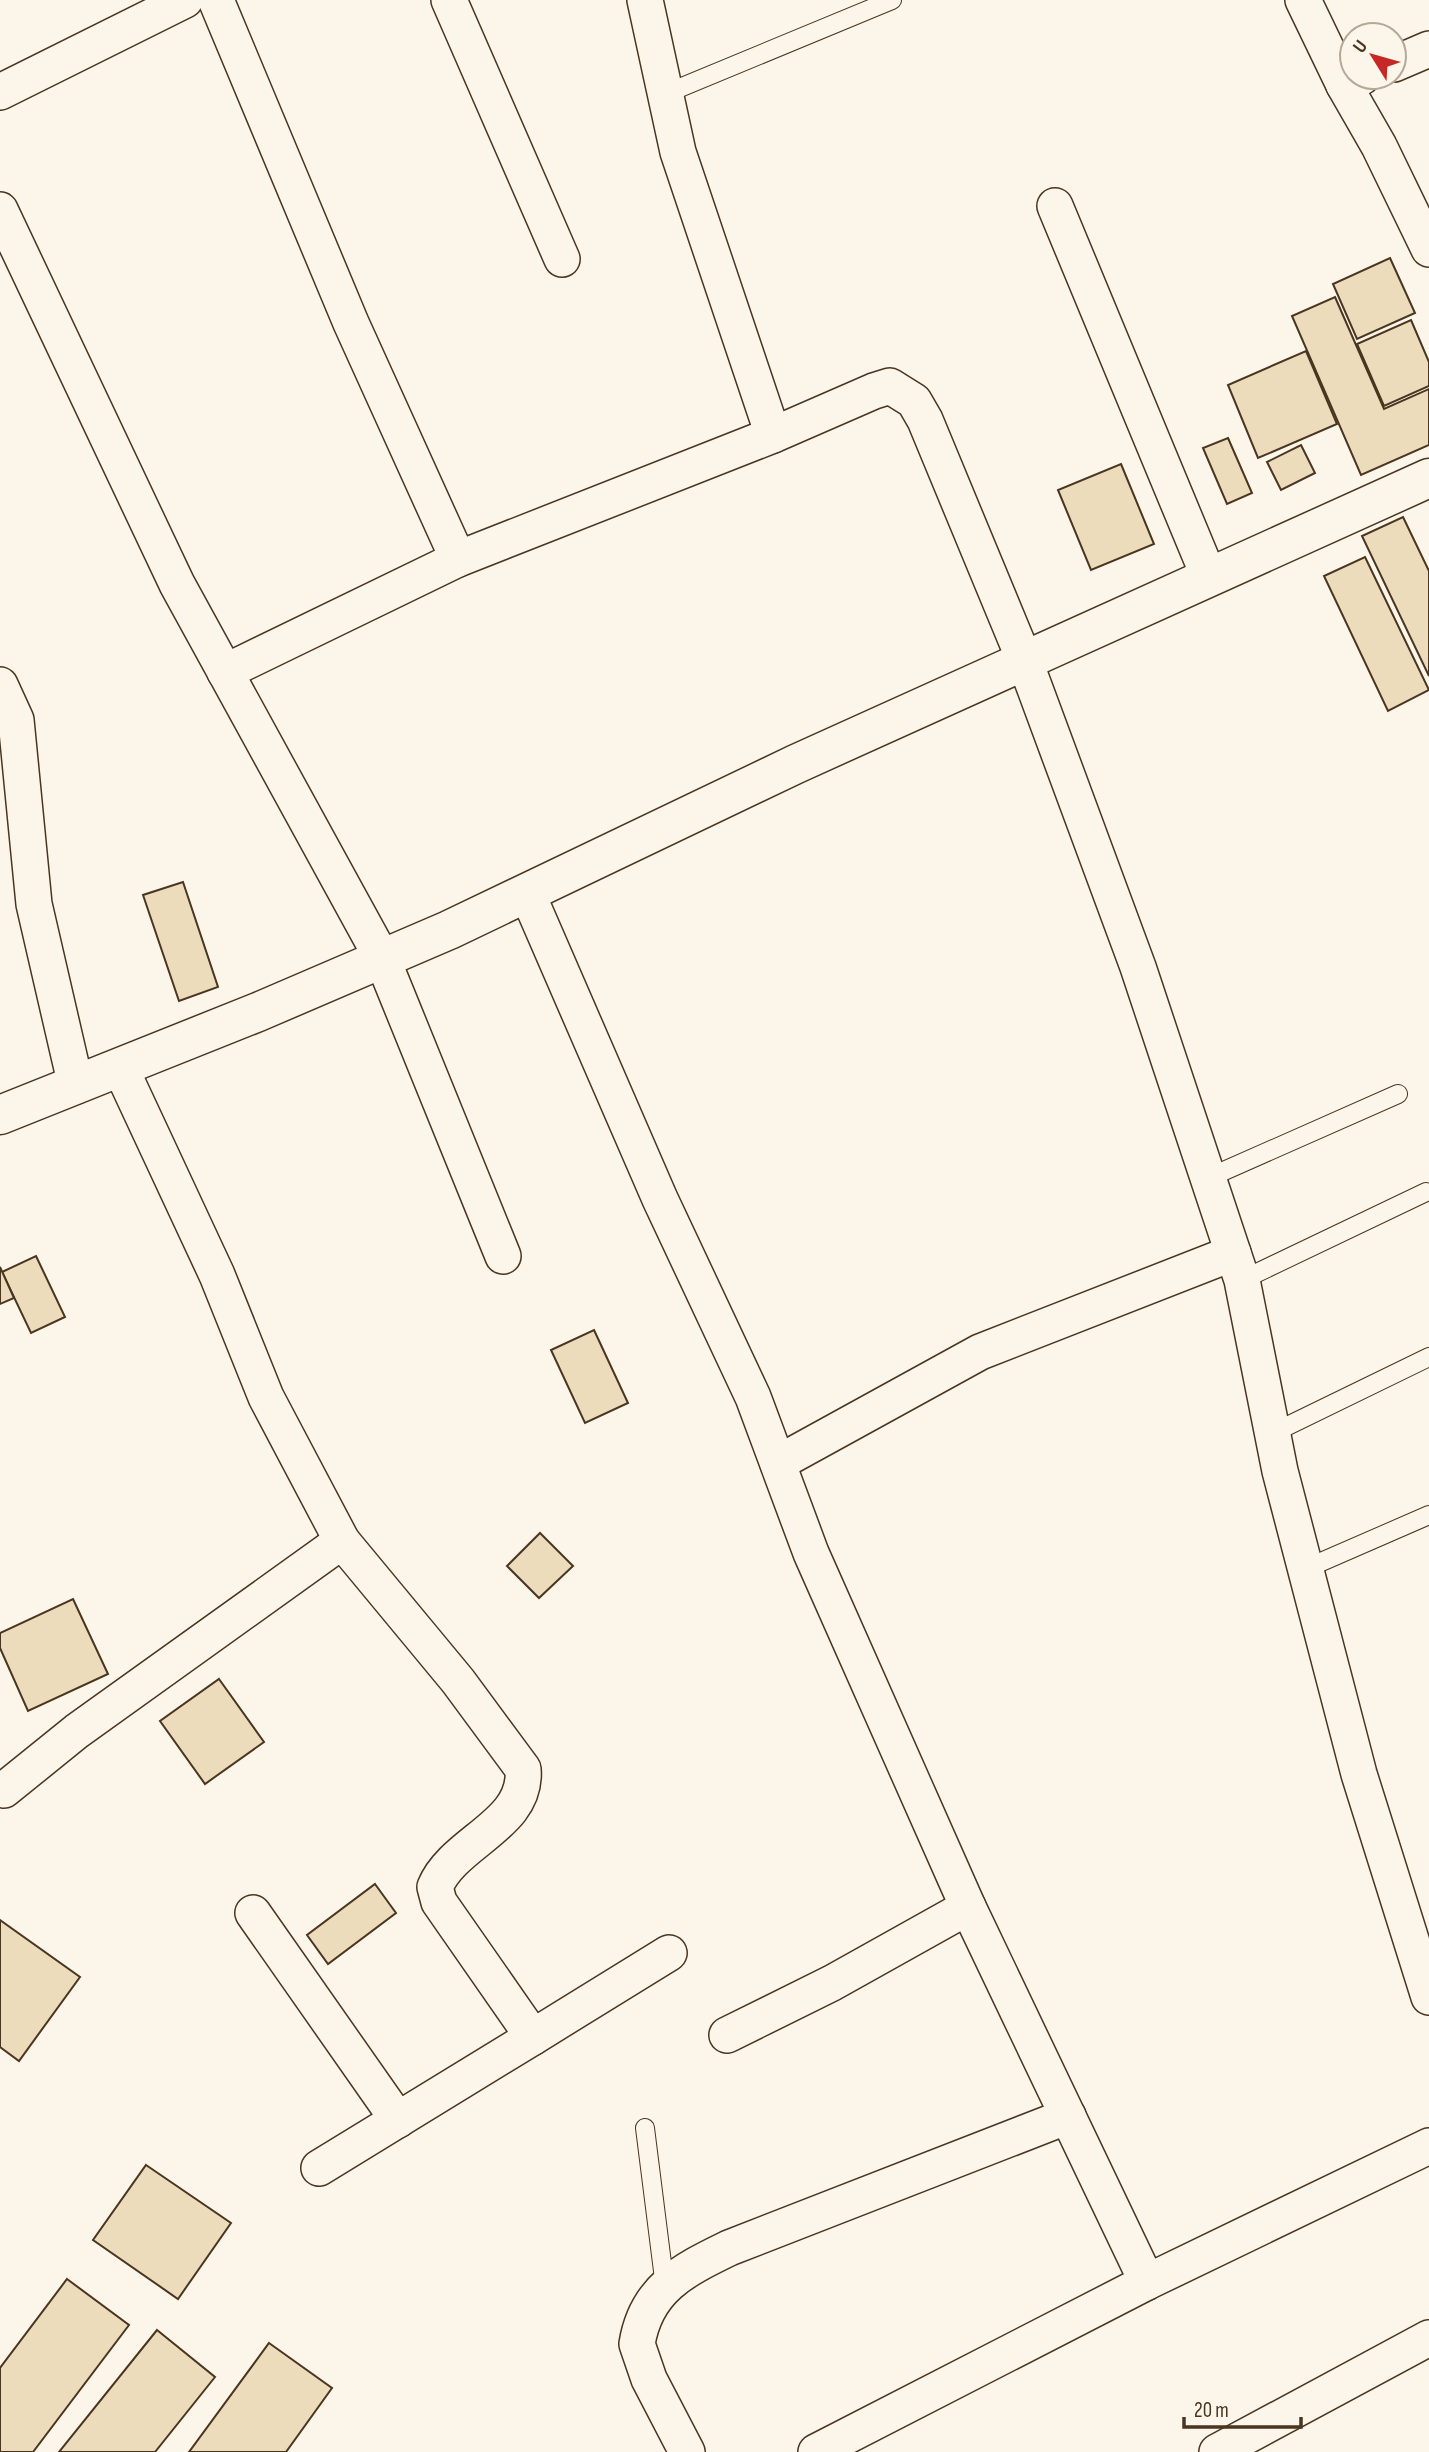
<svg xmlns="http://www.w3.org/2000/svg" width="1429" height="2452" font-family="'Sofia Sans Condensed',sans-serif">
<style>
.building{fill:#ecdcbc;stroke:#4a3520;stroke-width:2}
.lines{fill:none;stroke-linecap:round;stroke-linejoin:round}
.service-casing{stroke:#4a3520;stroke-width:20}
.minor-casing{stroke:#4a3520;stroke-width:38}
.tertiary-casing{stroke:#4a3520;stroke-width:41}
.service{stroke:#fbf6e9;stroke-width:18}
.minor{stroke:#fbf6e9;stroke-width:35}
.tertiary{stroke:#fbf6e9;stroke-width:38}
</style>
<rect width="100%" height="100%" fill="#fbf6e9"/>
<g class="building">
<path d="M1390,258L1415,313L1357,339L1333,284Z"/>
<path d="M1335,297L1384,409L1429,389V445L1361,475L1292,316Z"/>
<path d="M1411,320L1429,362V386L1384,406L1357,344Z"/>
<path d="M1306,351L1337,424L1258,458L1228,385Z"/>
<path d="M1228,438L1252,493L1227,504L1203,448Z"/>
<path d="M1301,445L1315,473L1281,490L1267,462Z"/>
<path d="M1121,464L1154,544L1091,570L1058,490Z"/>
<path d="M1403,517L1429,571V676L1362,536Z"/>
<path d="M1365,557L1429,690L1388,711L1324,576Z"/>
<path d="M183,882L218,987L179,1001L143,895Z"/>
<path d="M36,1256L65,1317L31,1333L2,1272Z"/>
<path d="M0,1267L14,1298L0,1304Z"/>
<path d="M594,1330L628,1403L585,1423L551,1350Z"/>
<path d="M540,1533L573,1566L539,1598L507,1566Z"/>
<path d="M73,1599L108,1674L28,1711L0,1648V1633Z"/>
<path d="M219,1679L264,1742L205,1784L160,1721Z"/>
<path d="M375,1884L396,1913L328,1964L307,1935Z"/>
<path d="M0,1920L80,1977L19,2061L0,2047Z"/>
<path d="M146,2165L231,2223L178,2299L93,2240Z"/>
<path d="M67,2279L129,2325L33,2452H0V2368Z"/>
<path d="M157,2330L215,2377L155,2452H59Z"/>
<path d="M269,2343L332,2388L286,2452H189Z"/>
</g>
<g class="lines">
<defs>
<g id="service">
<path d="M665,94L892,0"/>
<path d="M1208,1178L1398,1094"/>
<path d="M1242,1280L1426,1192"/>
<path d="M1273,1433L1429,1357"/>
<path d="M1305,1569L1429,1515"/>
<path d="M645,2128L665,2287"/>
</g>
<g id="minor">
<path d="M216,0L351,323L458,559L225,672"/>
<path d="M449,0L562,259"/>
<path d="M645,0L678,152L773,435"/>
<path d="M1303,0L1344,85L1362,77"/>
<path d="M1394,64L1429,49"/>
<path d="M1344,85L1379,146L1429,249"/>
<path d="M0,92L185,0"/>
<path d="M1055,206L1209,577"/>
<path d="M0,210L177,584L382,958L503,1256"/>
<path d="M458,559L773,435L874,391L890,386L914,401L925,420L1024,659L1138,967L1242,1280L1280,1471L1359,1774L1429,1997"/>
<path d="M0,685L16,720L34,904L76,1086"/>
<path d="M528,895L660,1199L753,1397L811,1553L968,1907L1147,2282"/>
<path d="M121,1069L217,1275L266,1397L342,1541L458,1681L523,1769C528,1825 454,1841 435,1887L439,1902L533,2037L319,2168"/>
<path d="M778,1463L980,1352L1233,1253"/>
<path d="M4,1790L77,1731L342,1541"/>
<path d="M253,1913L398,2120"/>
<path d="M727,2035L832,1983L968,1907"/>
<path d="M533,2037L669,1953"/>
<path d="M687,2452L649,2379L637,2344C646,2288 684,2270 729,2248L1068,2116"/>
<path d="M816,2452L1147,2282L1429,2146"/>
<path d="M1217,2452L1429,2338"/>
</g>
<path id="tertiary" d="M0,1115L258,1012L449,930L796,764L1429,478"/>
</defs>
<use href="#service" class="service-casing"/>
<use href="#minor" class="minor-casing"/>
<use href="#tertiary" class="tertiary-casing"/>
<use href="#service" class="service"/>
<use href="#minor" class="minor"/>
<use href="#tertiary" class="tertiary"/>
</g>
<g transform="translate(1373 56) rotate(307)"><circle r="33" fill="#fbf6e9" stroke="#b4a999" stroke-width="2"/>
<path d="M0-5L12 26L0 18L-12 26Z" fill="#c62828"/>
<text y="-10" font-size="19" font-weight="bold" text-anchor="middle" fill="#4a3520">U</text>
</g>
<path d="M1184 2417v10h117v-10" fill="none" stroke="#4a3520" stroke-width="3.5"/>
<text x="1194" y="2417" font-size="21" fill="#4a3520" stroke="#fbf6e9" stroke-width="5" paint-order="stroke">20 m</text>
</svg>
